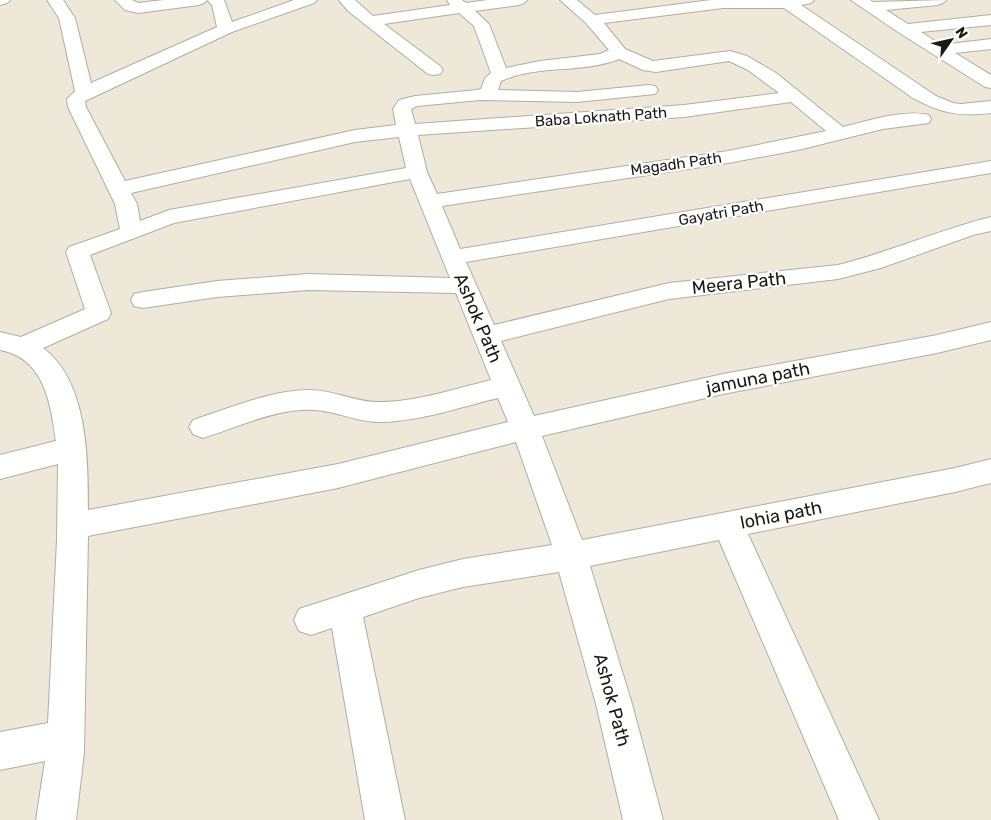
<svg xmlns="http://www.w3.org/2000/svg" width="991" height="820" font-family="Rubik,sans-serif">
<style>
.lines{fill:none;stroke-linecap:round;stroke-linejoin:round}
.minor-casing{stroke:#b2ad9e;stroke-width:2}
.minor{fill:#fff;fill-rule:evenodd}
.labels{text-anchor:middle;stroke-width:4.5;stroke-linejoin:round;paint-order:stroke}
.far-street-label{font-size:15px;fill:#1b1913;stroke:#fff}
.street-label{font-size:18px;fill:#1b1913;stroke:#fff}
</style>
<rect width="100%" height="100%" fill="#eee8d9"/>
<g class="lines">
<defs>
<g id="minor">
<path d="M0,0H10L7,3L0,5Z"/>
<path d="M47,0H63L75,18L91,83L217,27L212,5L207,0H224L232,22L294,0H317L314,3L232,32L85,101L86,107L125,181L355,130L396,125L393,109L399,100L415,96L477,90L481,89L485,78L491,73L474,26L459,13L384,24L440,66L443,70L440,74L434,75L428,74L348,11L339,0H355L373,16L450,5L447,0H462L466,3L487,0H527L524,3L519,5L475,11L489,24L506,68L540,61L600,54L609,50L586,23L560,0H577L595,15L711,0H814L811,3L801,5L936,96L953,103L961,104L991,101V113C959,117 941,113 913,98L784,8H723L604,23L625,49L653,61L730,51L747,56L776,73L843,127C868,121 904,109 929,115L931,119L929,123L883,129L798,150L728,163L442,206L460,249L991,161V173L466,262L494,325L669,283L838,265C890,252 939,230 991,217V231L973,235L881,268L838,279L669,299L501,341L534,416L723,374L937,335L991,322V340L937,353L723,394L542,436L582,540L955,468L991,459V483L955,492L748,534L879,820H839L719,540L590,566L632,704L663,820H623L596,704L559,572L463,587L419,598L363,617L405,820H365L332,628L311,635L299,631L294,620L299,609L419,570L463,559L552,545L516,442L338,488L88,536L84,753L76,820H36L45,761L0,770V732L48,723L57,540L58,464L0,479V455L56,441C51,403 44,358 0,350V332L21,337L85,309L66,252L69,247L120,229L115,204L68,107L67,99L75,91L59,18ZM619,59L643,70L656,72L729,61L748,70L779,93L684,105L415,124L411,109L417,106L480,100L577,102L655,94L658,90L655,86L649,85L577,92L498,90L501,81C538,64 582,74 619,59ZM791,102L826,131L728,151L437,194L427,172L418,135L684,117ZM399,137L406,168L169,210L140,221L137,204L131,193L355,142ZM410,179L450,278L308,274L217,281L143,292L134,294L131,300L134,306L143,308L217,297L308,290L456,293L491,380C454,389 414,403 375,402C352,401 331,389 307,390C269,391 230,408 193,420L189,427L193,434L203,438C238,427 277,408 314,410C337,411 359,423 382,422C422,421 460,407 498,398L508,422L338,464L88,510C88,459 88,381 43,348L108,319L111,313L90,255L174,223Z"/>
<path d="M115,0H132L138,3L164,0H207L204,3L199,5L138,13L125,10Z"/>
<path d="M851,0H870L873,2L946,0L943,3L938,5L886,10L908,24L991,15V25L921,32L941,45L991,39V49L955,53L991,75V88L985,87L898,32Z"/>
</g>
</defs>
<use href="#minor" class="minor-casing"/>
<use href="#minor" class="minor"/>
</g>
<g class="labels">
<g class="far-street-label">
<text transform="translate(601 117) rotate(-4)" y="5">Baba Loknath Path</text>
<text transform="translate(676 164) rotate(-8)" y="5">Magadh Path</text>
<text transform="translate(721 213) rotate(-10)" y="5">Gayatri Path</text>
</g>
<g class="street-label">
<text transform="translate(739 283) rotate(-6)" y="6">Meera Path</text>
<text transform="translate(478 318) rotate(67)" y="6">Ashok Path</text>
<text transform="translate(758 378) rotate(-11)" y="6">jamuna path</text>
<text transform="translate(781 515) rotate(-11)" y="6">lohia path</text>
<text transform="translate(612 700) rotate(75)" y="6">Ashok Path</text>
</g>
</g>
<g transform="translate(951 40) rotate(56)" stroke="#ffffff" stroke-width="4" paint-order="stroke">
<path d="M0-4L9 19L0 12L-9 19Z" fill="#1b1913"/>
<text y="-8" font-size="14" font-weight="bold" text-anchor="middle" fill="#1b1913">N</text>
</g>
</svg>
